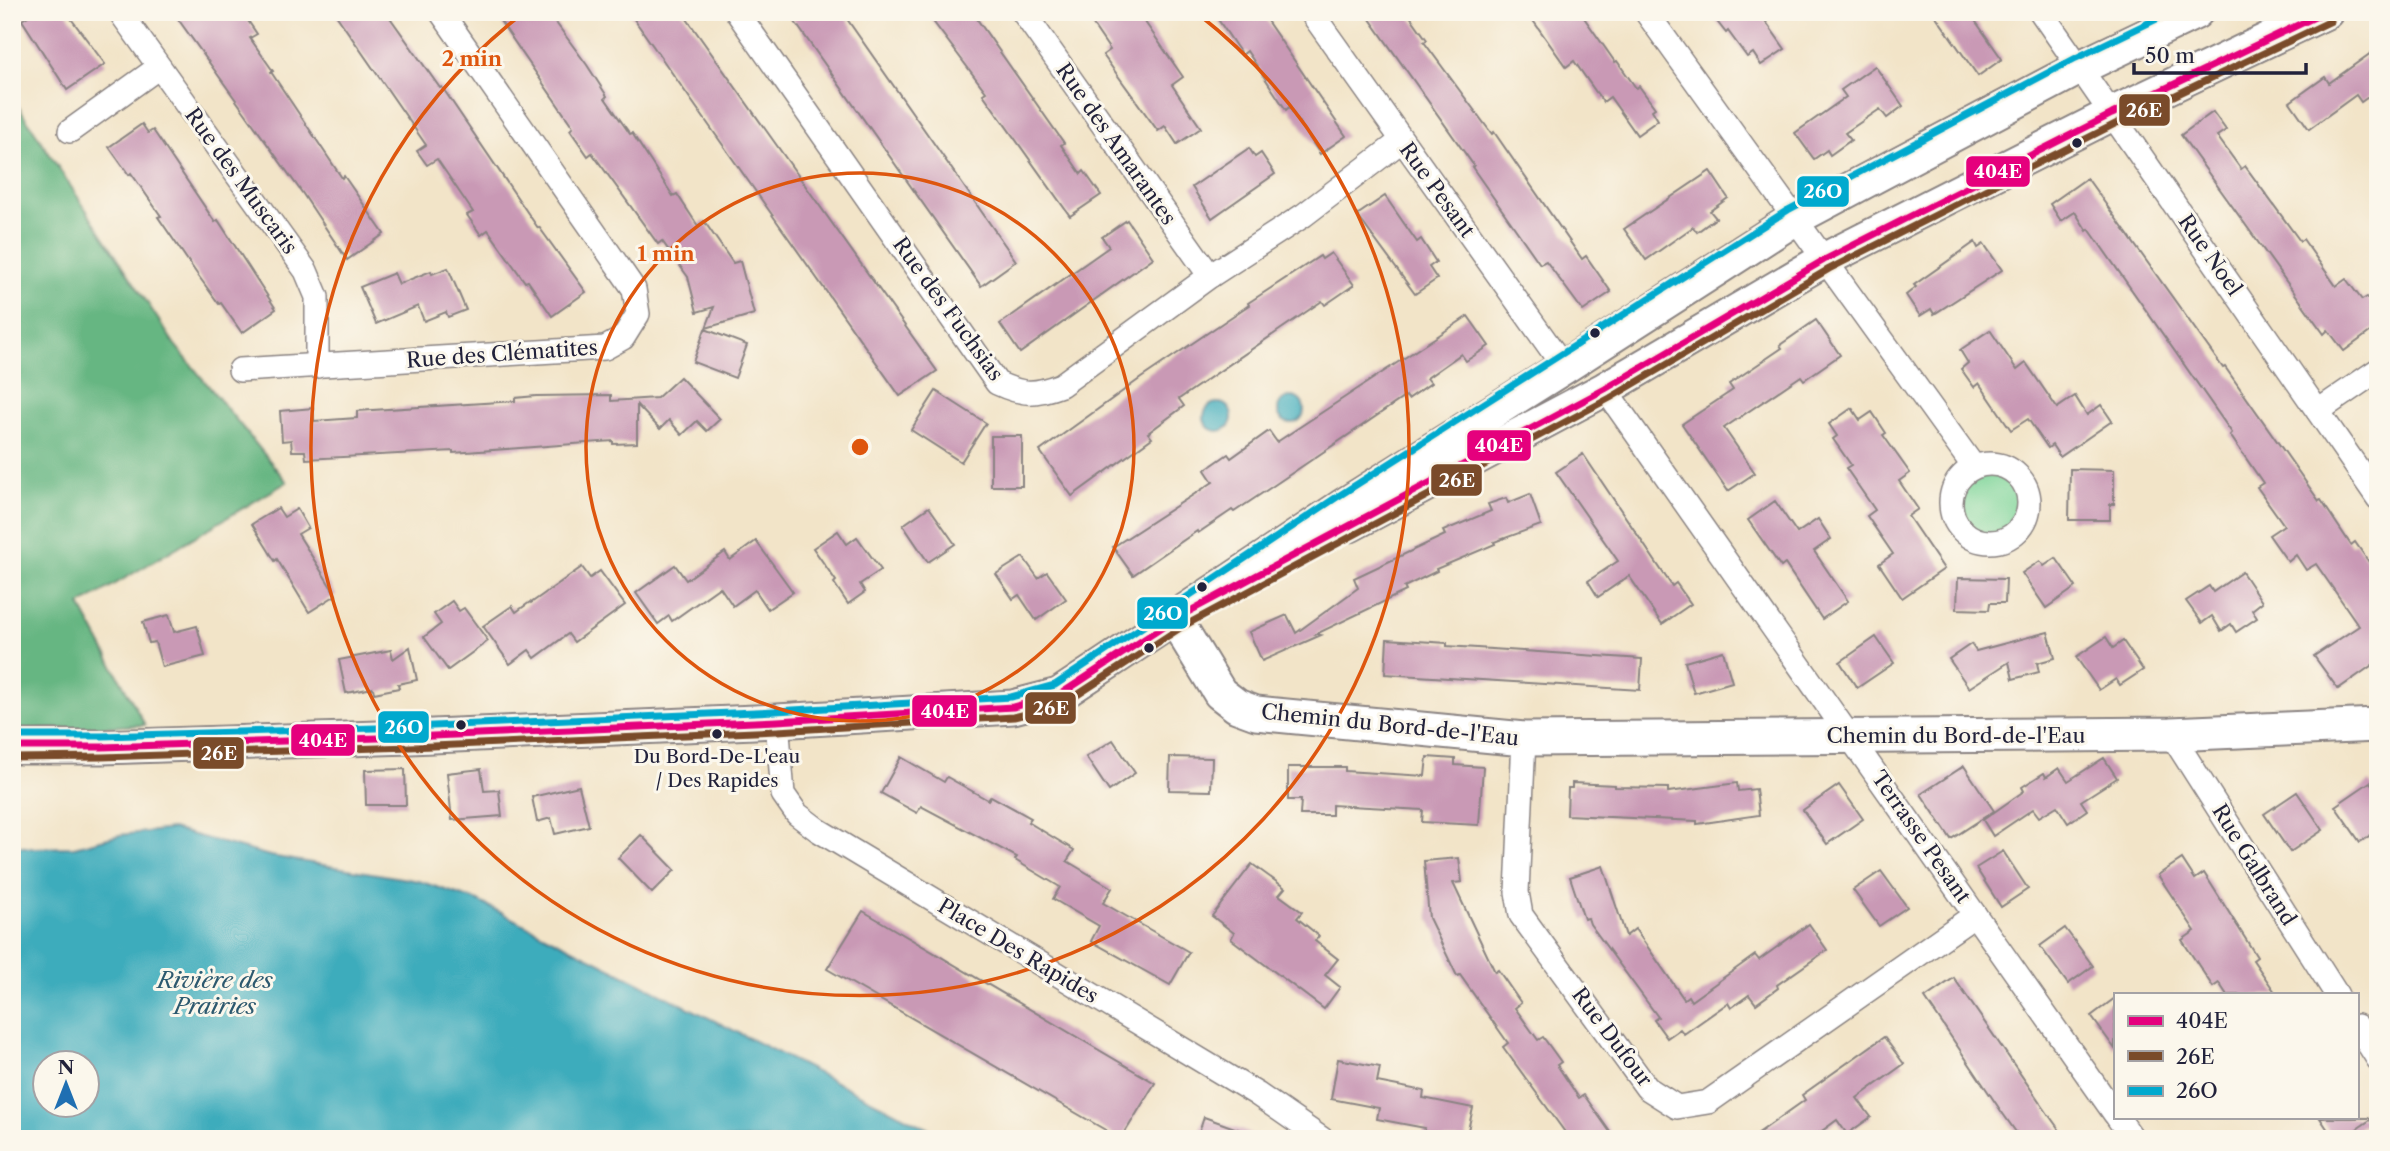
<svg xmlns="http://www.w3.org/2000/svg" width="2390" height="1151" font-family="'Libre Caslon Text',serif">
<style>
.green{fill:#7ed59a;stroke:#507c6a;stroke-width:2}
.forest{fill:#66b682;stroke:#446c5e;stroke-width:2}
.water{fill:#3eacbc;stroke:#30677c;stroke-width:2;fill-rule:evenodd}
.building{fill:#c999b5}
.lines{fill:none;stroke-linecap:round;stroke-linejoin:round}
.street-casing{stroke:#8a8382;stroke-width:26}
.secondary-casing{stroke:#8a8382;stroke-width:37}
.street{stroke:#fff;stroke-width:23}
.secondary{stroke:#fff;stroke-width:33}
.bus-1-casing{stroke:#fbf7ec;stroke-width:12}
.bus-2-casing{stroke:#fbf7ec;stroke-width:12}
.bus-3-casing{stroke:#fbf7ec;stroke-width:12}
.bus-1{stroke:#e5007d;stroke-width:7}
.bus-2{stroke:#7a4b2a;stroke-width:7}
.bus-3{stroke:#00a9ce;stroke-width:7}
.ring{fill:none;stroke:#de560e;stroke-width:3.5}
.bus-dot{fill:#22223b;stroke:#fbf7ec;stroke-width:2.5}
.labels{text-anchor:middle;stroke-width:6;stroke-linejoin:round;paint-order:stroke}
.bus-label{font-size:19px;fill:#22223b;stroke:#fbf7ec}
.street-label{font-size:21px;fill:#22223b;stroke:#fbf7ec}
.water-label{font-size:23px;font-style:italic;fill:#2d596f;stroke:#fbf7ec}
.centre{fill:#de560e;stroke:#fbf7ec;stroke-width:3.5}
.ring-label{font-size:21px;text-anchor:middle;font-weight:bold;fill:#de560e;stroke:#fbf7ec;stroke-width:6;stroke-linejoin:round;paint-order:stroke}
.line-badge{stroke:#fbf7ec;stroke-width:2.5}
.badge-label{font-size:19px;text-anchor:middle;font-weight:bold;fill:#fff}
</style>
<rect width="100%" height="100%" fill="#fbf7ec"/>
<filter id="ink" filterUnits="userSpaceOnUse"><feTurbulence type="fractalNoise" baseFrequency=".0143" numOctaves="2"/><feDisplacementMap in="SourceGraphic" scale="14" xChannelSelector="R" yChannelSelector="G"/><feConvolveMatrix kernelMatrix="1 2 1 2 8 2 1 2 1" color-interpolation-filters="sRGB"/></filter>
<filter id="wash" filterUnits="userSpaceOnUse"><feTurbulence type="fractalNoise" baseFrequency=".00686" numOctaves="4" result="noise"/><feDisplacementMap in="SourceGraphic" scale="28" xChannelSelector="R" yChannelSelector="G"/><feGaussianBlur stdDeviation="1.57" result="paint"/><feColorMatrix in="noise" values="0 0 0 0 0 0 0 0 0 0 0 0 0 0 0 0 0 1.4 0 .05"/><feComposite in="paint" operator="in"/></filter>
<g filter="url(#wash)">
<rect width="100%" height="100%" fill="#f2e4c8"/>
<circle class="green" cx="1990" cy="503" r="39"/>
<path class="forest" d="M12,97L175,345L287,482L80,605L145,725L12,731Z"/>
<g class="water">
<circle cx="1291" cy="410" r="13"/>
<circle cx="1218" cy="417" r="14"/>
<path d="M172,829L270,856L419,881L478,901L948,1139H12V845L31,848L74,847L120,835ZM46,1064H88V1106H46Z"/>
</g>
<g id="blocks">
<g class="building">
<path d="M34,12H66L105,64L67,90L22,20Z"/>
<path d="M173,12H242L257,34L250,38L273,71L271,72L342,178L344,176L384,234L347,260L303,194Z"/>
<path d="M334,12H386L440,88L442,87L538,228L539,227L586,292L552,316L528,281L525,282L488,230L481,235L467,215L473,212L437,159L427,165L417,151L426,145Z"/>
<path d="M494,12H548L587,65L607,96L605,98L630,134L632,133L673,196L677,194L698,226L704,221L733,263L740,261L754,314L706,328L714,307L697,312L688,277L662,241L658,244L592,153L588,156L570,130L573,127Z"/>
<path d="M629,12H682L937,371L900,396Z"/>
<path d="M788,12H842L1016,261L981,286Z"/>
<path d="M926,12H972L1064,143L1061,145L1081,174L1084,171L1101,195L1070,216L983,94L986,92Z"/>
<path d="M1084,12H1138L1183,77L1172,85L1201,128L1177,144L1165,126L1158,131L1103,55L1110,50Z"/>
<path d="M1213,12H1261L1346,136L1320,154L1289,107L1286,110L1247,51L1242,55Z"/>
<path d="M1365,12H1407L1427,40L1424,42L1463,95L1492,134L1494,132L1582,259L1586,256L1611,292L1583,311L1546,261L1540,264L1472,167L1474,166Z"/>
<path d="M1527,12H1580L1615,62L1617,61L1636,88L1639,86L1655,108L1652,110L1658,120L1637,135L1610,97L1603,102L1574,61L1566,67Z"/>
<path d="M1714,12H1759L1785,49L1761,65L1753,53L1747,57L1728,31L1726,33L1715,19L1718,17Z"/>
<path d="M1933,12H1969L2002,59L1978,76Z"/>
<path d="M2378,48V90L2361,102L2356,95L2309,129L2290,102L2325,77L2329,83Z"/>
<path d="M1875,66L1903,106L1887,118L1880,109L1845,133L1851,140L1830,155L1827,150L1814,159L1795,133L1846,97L1841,90Z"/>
<path d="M2213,112L2226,130L2217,136L2241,169L2245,166L2300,241L2303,239L2336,286L2346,279L2362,300L2367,297L2378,312V326L2344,351L2328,330L2324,334L2181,135Z"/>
<path d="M142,124L148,133L153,130L215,222L218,220L276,309L242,333L221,303L219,304L197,274L158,217L161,216L131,173L129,175L109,147Z"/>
<path d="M1249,148L1255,157L1261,153L1275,174L1212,218L1192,187Z"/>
<path d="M1710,171L1728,198L1710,211L1716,218L1697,232L1693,227L1646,260L1624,229Z"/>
<path d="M2087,178L2223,368L2225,367L2319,501L2321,500L2351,545L2355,542L2378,575V661L2338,689L2314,656L2359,626L2316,564L2306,570L2296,555L2288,562L2269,535L2284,525L2257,487L2263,483L2230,435L2232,433L2089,229L2087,231L2075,212L2061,221L2050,204Z"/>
<path d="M1385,196L1417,242L1421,239L1436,262L1429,267L1437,279L1415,294L1357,215Z"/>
<path d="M1127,220L1153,258L1020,353L1000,324L1109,247L1102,237Z"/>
<path d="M1975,242L1978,248L1984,244L2002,270L1934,314L1931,309L1920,316L1906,295L1916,287L1914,285Z"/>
<path d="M1331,253L1354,285L1325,305L1322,301L1179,399L1184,406L1148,433L1152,438L1072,496L1040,451L1141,378L1249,305L1248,303L1320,256L1322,259Z"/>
<path d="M448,268L466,310L448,317L446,312L424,321L418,306L376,324L360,287L394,273L399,284L431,271L432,274Z"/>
<path d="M1468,316L1489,346L1466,361L1461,354L1427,378L1431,383L1408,399L1406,396L1273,486L1234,512L1232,510L1198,533L1197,531L1133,575L1113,547L1213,482L1205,470L1228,454L1231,458L1269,431L1277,442Z"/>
<path d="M1816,320L1840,355L1804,380L1801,376L1724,428L1755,473L1728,491L1682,424L1733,390L1729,384L1782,348L1780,345Z"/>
<path d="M705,329L747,345L735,378L693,362Z"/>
<path d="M1990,330L2017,370L2026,363L2057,408L2075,396L2087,415L2101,405L2112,421L2060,457L2052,445L2048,448L2028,419L2011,430L1979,383L1974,387L1961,369L1968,363L1960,350Z"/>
<path d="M680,377L720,419L707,431L697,421L682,435L669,420L660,429L637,405V443L613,444V441L453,453V451L306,459L305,451H292L291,440L282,441L280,411L313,408L314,421L357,418V411L515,401V398L536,396L611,395V401L657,398Z"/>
<path d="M936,391L986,423L961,462L911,430Z"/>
<path d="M1852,408L1860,420L1872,412L1886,433L1883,435L1910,473L1899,481L1918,509L1908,516L1944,569L1902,598L1879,564L1893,554L1867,516L1875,510L1846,468L1851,465L1833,439L1837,436L1829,424Z"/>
<rect x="991" y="436" width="31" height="50"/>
<path d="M1583,454L1672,586L1676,583L1691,604L1662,624L1629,576L1598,597L1588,581L1618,561L1556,472Z"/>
<path d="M2070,469L2114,470V504H2110V520H2069Z"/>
<path d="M1530,494L1541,525L1494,542L1495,544L1436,569L1437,571L1404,587L1406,591L1316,634L1321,635L1262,661L1249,632L1287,615L1296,633L1358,588L1354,578L1445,535L1443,531L1491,511L1488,504L1506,498L1508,503Z"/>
<path d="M1775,501L1797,533L1818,519L1831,539L1814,551L1848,601L1822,619L1785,564L1781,567L1748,520Z"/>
<path d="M929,507L955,544L928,562L903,525Z"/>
<path d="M278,508L284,517L297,509L308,528L298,534L336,595L309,612L277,559L275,561L252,524Z"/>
<path d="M838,531L847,544L857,537L881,570L860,584L865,592L848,604L834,583L836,581L813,548Z"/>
<path d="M756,541L793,592L768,609L755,590L733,606L720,587L672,621L669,616L658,624L636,593L675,565L686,580L725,552L730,560Z"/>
<path d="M1023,557L1038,578L1047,572L1066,599L1036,620L1019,595L1013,599L996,574Z"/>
<path d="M2056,558L2076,587L2046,608L2022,573L2040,561L2044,566Z"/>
<path d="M582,567L590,578L600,571L625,605L574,642L568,634L535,658L529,650L510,664L483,626L512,606L516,612L530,602L531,603Z"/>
<path d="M2242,572L2262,602L2252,610L2257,618L2236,632L2231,624L2221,631L2212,616L2202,623L2186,601L2209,586L2213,592Z"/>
<path d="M1958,578L2006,579L2005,603H1990L1989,610L1957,609Z"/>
<path d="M452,601L459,611L464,608L488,641L448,670L424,637L441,624L434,614Z"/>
<path d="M169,615L174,632L197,626L205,656L162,667L155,642L149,643L143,622Z"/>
<path d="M2048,632L2055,658L2037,663L2039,672L2013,679L2009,662L1969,688L1949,659L1971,644L1976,651Z"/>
<path d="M1876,637L1894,663L1857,688L1840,662Z"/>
<path d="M2106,637L2113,648L2123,641L2143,670L2120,685L2116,679L2099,690L2076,657Z"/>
<path d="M1387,639L1447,643V646L1642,659L1640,690L1385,674Z"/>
<path d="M410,647L417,680L398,684L399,688L374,693L373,688L346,693L339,660L391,650L393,659Z"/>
<path d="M1723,651L1732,682L1694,693L1685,662Z"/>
<path d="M1113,740L1135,773L1109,791L1086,757Z"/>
<path d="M901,757L944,782L947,777L988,800L991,796L1031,818L1028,822L1074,850L1067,861L1112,888L1103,903L1189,952L1170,985L1091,941L1099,926L1053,899L1060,887L1015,860L1017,857L921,806L917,813L881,793Z"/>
<path d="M1170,757L1212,758L1211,791L1169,790Z"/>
<path d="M1427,757L1455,759V765L1483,767L1479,825L1422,822L1423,810L1332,805V815H1300L1301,800H1288V767H1345V771L1425,776Z"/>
<path d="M2104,758L2117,778L2081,801L2087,810L2068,823L2057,806L2039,817L2033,809L1993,836L1983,820L2024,791L2022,787L2044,773L2046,777L2059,768L2068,781Z"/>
<path d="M1964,766L1994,811L1951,839L1921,794Z"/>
<path d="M405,769L406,805H366L365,770Z"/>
<path d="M481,769L484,791L499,790L502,816L452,820L447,773Z"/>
<path d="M2370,782L2378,793V830L2360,842L2335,806Z"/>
<path d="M1572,783L1615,785V787L1668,788V792L1737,783L1738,791L1756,789L1759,815L1697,824V821L1567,815L1568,788H1572Z"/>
<path d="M1839,785L1863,819L1827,844L1803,810Z"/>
<path d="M579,786L589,826L555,834L551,818L537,822L532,797Z"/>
<path d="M2297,792L2323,830L2290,852L2264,814Z"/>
<path d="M641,835L675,870L652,893L618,858Z"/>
<path d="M2003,851L2028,889L2001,907L1976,868Z"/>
<path d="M1459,858L1462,882L1453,883L1495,972L1498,970L1521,1003L1515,1008L1538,1040L1543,1037L1561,1062L1557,1065L1579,1098L1584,1095L1615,1139H1570L1503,1047L1508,1043L1460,975L1457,976L1429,918L1424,861Z"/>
<path d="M2182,859L2195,879L2204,873L2257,957L2253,960L2277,995H2227L2219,983L2213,987L2182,940L2195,931L2158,875Z"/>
<path d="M1252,864L1285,888L1279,895L1302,912L1297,918L1319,936L1315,941L1338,959L1325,975L1340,987L1324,1009L1231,939L1234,933L1212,916Z"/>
<path d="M1603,866L1626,936L1635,929L1684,999L1688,996L1691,1001L1755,955L1759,960L1809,924L1827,950L1777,985L1778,988L1756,1004L1749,995L1731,1008L1728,1003L1684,1034L1680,1029L1667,1038L1654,1020L1658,1017L1590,924L1588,918L1584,919L1570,877Z"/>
<path d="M1881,871L1907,907L1879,926L1853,890Z"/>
<path d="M863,911L1155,1083L1121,1139L827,969Z"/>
<path d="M2065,928L2093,966L2068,984L2040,946Z"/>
<path d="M1954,978L2048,1114L2066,1139H2021L2001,1111L1925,998Z"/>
<path d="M2115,998V1049L2091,1016Z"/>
<path d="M1884,1037L1904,1064L1857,1098L1871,1117L1847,1134L1837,1120L1811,1139H1750L1805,1100L1802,1095Z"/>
<path d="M1338,1059L1380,1067L1377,1082L1424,1091L1423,1098L1473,1108L1466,1139H1422L1425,1128L1377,1119L1379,1108L1331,1099Z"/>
<path d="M1204,1117L1257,1136V1139H1197Z"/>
<path d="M2320,1118H2373L2342,1139H2334Z"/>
</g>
</g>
</g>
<g filter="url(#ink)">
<use href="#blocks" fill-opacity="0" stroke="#8a8382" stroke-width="2"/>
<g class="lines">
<defs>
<g id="street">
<path d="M120,12L306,271L317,297V366"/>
<path d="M737,12L997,383C1023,395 1034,395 1061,385L1210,276L1304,215L1401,141"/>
<path d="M1023,12L1210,276"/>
<path d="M1311,12L1564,367"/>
<path d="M1646,12L1974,467"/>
<path d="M2041,12L2378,498"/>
<path d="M70,131L159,67"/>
<path d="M240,370L605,348L623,338L638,314L634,289L441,12"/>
<path d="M1605,389L2115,1114"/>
<path d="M2318,411L2378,370"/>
<circle cx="1990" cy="503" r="39"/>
<path d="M777,721L783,794L797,814L818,830L1257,1094L1322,1139"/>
<path d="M2171,734L2337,995"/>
<path d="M1524,739L1517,892L1521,915L1647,1088L1677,1107L1708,1102L1975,915"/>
<path d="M2357,1026L2378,1059"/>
<path d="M2118,1118L2133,1139"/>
</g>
<g id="secondary">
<path d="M1350,525L1605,389L1824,260L2112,114L2326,12"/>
<path d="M1175,619L1220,693L1237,706L1256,713L1524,739L2171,734L2378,725"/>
<path d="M12,747H102L410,737L777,721L1013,707L1059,695L1343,506L1564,367L1794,219L2081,67L2196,12"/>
</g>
</defs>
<use href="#street" class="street-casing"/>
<use href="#secondary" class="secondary-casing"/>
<use href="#street" class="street"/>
<use href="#secondary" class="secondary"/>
<defs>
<path id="bus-1" d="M12,747H102L410,737L777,721L1013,707L1059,695L1175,619L1605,389L1824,260L2112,114L2325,12"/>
<path id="bus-2" d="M12,758L102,757L410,747L777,731L1014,717L1062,705L1180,628L1610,398L1829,269L2117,123L2331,21"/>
<path id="bus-3" d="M12,736H102L410,727L776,711L1011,697L1055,685L1337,497L1788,210L2076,58L2171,12"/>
</defs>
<use href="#bus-1" class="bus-1-casing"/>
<use href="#bus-2" class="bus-2-casing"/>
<use href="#bus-3" class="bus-3-casing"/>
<use href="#bus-1" class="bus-1"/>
<use href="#bus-2" class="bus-2"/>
<use href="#bus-3" class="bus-3"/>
</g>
</g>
<g class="ring">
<circle cx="860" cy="447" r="274"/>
<path d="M1198 14A549 549 0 1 1 522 14"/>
</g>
<g class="bus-dot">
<circle cx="2077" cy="143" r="6"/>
<circle cx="1595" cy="333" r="6"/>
<circle cx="1202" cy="587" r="6"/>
<circle cx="1149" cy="648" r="6"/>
<circle cx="461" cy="725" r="6"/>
<circle cx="717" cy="734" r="6"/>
</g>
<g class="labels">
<g class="bus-label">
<text x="717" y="763">Du Bord-De-L'eau<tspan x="717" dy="24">/ Des Rapides</tspan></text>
</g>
<g class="street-label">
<text transform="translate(1116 144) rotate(55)" y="7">Rue des Amarantes</text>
<text transform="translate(241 181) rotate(54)" y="7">Rue des Muscaris</text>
<text transform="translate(1437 190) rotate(54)" y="7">Rue Pesant</text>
<text transform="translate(2210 255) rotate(55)" y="7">Rue Noel</text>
<text transform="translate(948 309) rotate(54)" y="7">Rue des Fuchsias</text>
<text transform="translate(502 354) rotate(-4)" y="7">Rue des Clématites</text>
<text transform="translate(1390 725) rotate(6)" y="7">Chemin du Bord-de-l'Eau</text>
<text x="1956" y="743">Chemin du Bord-de-l'Eau</text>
<text transform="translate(1921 837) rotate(55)" y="7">Terrasse Pesant</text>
<text transform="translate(2254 865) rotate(58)" y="7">Rue Galbrand</text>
<text transform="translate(1018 951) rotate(31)" y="7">Place Des Rapides</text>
<text transform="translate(1612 1037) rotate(53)" y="7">Rue Dufour</text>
</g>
<g class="water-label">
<text x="215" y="988">Rivière des<tspan x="215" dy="26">Prairies</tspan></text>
</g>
</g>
<circle cx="860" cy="447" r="10" class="centre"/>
<g class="ring-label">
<text x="472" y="66">2 min</text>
<text x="666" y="261">1 min</text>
</g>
<g class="line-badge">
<rect x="2118" y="93" width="53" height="34" rx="7" fill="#7a4b2a"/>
<rect x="1965" y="155" width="66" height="33" rx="7" fill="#e5007d"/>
<rect x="1796" y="175" width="54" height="33" rx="7" fill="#00a9ce"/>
<rect x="1466" y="429" width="66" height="33" rx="7" fill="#e5007d"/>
<rect x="1430" y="463" width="53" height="34" rx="7" fill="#7a4b2a"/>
<rect x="1136" y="596" width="53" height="34" rx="7" fill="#00a9ce"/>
<rect x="1024" y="691" width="53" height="34" rx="7" fill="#7a4b2a"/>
<rect x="911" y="694" width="67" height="34" rx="7" fill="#e5007d"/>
<rect x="377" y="710" width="53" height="34" rx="7" fill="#00a9ce"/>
<rect x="290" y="723" width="66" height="34" rx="7" fill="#e5007d"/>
<rect x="192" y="736" width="53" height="34" rx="7" fill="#7a4b2a"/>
</g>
<g class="badge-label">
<text x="2144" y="117">26E</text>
<text x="1998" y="178">404E</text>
<text x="1823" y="198">26O</text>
<text x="1499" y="452">404E</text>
<text x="1457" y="487">26E</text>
<text x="1163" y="620">26O</text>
<text x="1051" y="715">26E</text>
<text x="945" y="718">404E</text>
<text x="404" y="734">26O</text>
<text x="323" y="747">404E</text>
<text x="219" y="760">26E</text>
</g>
<rect width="2390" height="1151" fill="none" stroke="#fbf7ec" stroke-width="42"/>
<rect x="2114" y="993" width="245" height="126" fill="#fbf7ec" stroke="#a4a2a5" stroke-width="2"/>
<rect x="2128" y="1016" width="35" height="10" fill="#e5007d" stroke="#a4a2a5" stroke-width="2"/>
<text x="2176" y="1028" font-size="21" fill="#22223b">404E</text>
<rect x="2128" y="1051" width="35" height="10" fill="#7a4b2a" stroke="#a4a2a5" stroke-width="2"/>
<text x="2176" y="1064" font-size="21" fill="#22223b">26E</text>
<rect x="2128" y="1086" width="35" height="10" fill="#00a9ce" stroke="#a4a2a5" stroke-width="2"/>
<text x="2176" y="1098" font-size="21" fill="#22223b">26O</text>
<g transform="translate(66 1084)"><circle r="33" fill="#fbf7ec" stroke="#a4a2a5" stroke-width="2"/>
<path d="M0-5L12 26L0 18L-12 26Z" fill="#1f6fb2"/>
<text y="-10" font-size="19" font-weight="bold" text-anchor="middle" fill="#22223b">N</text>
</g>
<path d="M2134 63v10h172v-10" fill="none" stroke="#22223b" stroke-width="3.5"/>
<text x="2145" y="63" font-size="21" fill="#22223b" stroke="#fbf7ec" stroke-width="5" paint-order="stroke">50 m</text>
</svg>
